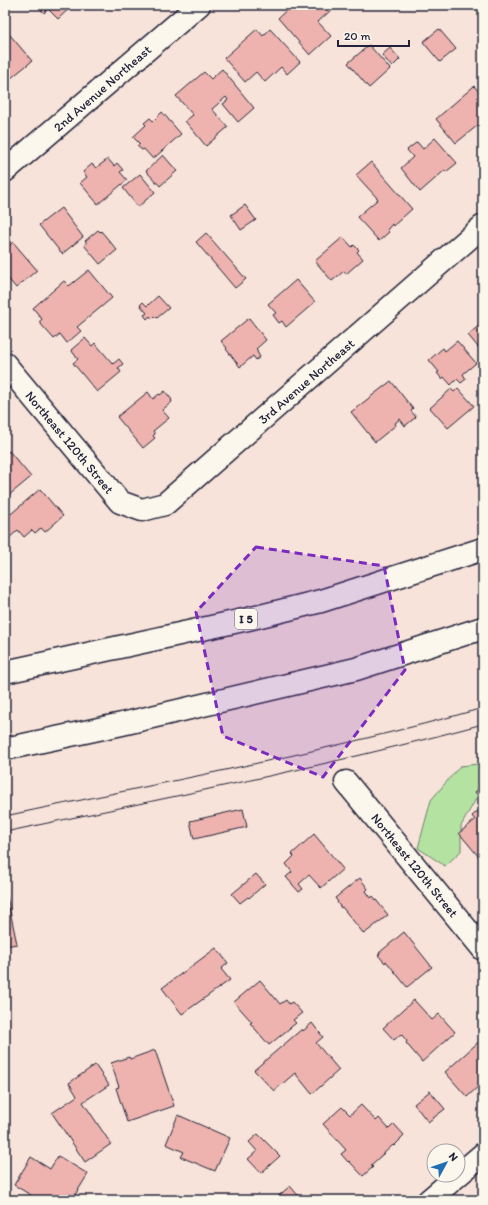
<svg xmlns="http://www.w3.org/2000/svg" width="488" height="1205" font-family="Itim,sans-serif">
<style>
.green{fill:#b4e2a1;stroke:#6b826e}
.building{fill:#eeb3ae;stroke:#22223b}
.lines{fill:none;stroke-linecap:round;stroke-linejoin:round}
.minor-casing{stroke:#22223b;stroke-width:25}
.secondary-casing{stroke:#22223b;stroke-width:25}
.motorway-casing{stroke:#22223b;stroke-width:25}
.minor{stroke:#fbf7ec;stroke-width:22}
.secondary{stroke:#fbf7ec;stroke-width:22}
.motorway{stroke:#fbf7ec;stroke-width:22}
.tram{stroke:#22223b;stroke-width:1}
.marked{fill:#7b2cbf;fill-opacity:0.2;stroke:#7b2cbf;stroke-width:3;stroke-dasharray:8 5;stroke-linejoin:round}
.labels{text-anchor:middle;stroke-width:3;stroke-linejoin:round;paint-order:stroke}
.shield{fill:#fbf7ec;stroke:#636270;stroke-width:1}
.shield-label{font-size:12px;font-weight:bold;fill:#22223b}
.street-label{font-size:13px;fill:#22223b;stroke:#fbf7ec}
</style>
<rect width="100%" height="100%" fill="#f7e3d9"/>
<filter id="ink" filterUnits="userSpaceOnUse"><feTurbulence type="fractalNoise" baseFrequency=".025" numOctaves="2"/><feDisplacementMap in="SourceGraphic" scale="8" xChannelSelector="R" yChannelSelector="G"/><feConvolveMatrix kernelMatrix="1 2 1 2 8 2 1 2 1" color-interpolation-filters="sRGB"/></filter>
<g filter="url(#ink)">
<path class="green" d="M478,764L483,774V786L461,826V851L445,866L418,848L431,800L460,766Z"/>
<g class="building">
<path d="M37,5H73L58,19L48,9L44,13Z"/>
<path d="M292,5H326L331,10L318,22L331,36L310,55L278,18Z"/>
<path d="M257,29L263,36L270,29L300,62L287,74L281,67L265,82L256,72L245,82L224,58Z"/>
<path d="M439,29L456,49L440,62L423,42Z"/>
<path d="M10,35L32,61L5,83V39Z"/>
<path d="M369,45L390,69L369,88L348,63Z"/>
<path d="M390,48L400,59L392,67L382,55Z"/>
<path d="M222,69L254,108L238,122L223,104L228,100L226,97L212,109L228,127L206,146L185,121L193,115L176,96L204,72L211,79Z"/>
<path d="M474,86L483,97V121L456,143L436,119Z"/>
<path d="M162,112L181,134L153,159L144,149L142,150L137,146L140,144L133,137L146,125L144,123L150,118L153,121Z"/>
<path d="M435,138L457,163L446,172L445,170L420,192L401,168L413,157L407,150L417,142L423,149Z"/>
<path d="M163,155L177,171L160,186L146,171Z"/>
<path d="M108,159L114,166L117,163L123,170L120,172L127,180L98,204L80,183L87,177L83,172L92,164L96,168Z"/>
<path d="M371,162L412,209L393,226L392,224L387,230L389,232L379,241L357,217L378,199L356,175Z"/>
<path d="M140,174L155,192L138,207L123,188Z"/>
<path d="M245,205L256,220L241,230L231,215Z"/>
<path d="M61,208L83,237L62,254L39,225Z"/>
<path d="M98,230L100,232L101,231L117,250L100,264L84,245L87,243L85,241Z"/>
<path d="M206,233L246,279L235,288L196,242Z"/>
<path d="M343,237L352,247L354,245L359,250L357,252L363,259L346,274L344,271L332,281L315,261Z"/>
<path d="M13,242L37,270L16,288L6,276H5V250Z"/>
<path d="M89,270L112,298L77,327L81,331L67,343L60,334L54,339L39,322L42,319L33,308L64,281L69,286Z"/>
<path d="M296,280L315,302L286,327L282,321L279,323L273,315L276,313L268,304Z"/>
<path d="M158,296L169,308L157,318L155,316L152,319L150,316L147,319L144,315L147,313L140,305L143,302L147,306Z"/>
<path d="M249,318L266,340L256,349L258,351L257,352L260,357L256,360L253,356L240,367L226,349L227,348L221,341Z"/>
<path d="M483,322V353L468,335Z"/>
<path d="M85,338L92,346L95,343L113,364L119,359L123,364L118,368L121,372L97,392L73,363L78,359L71,350Z"/>
<path d="M457,341L476,363L463,374L466,379L461,383L457,379L451,385L444,377L442,379L437,373L439,372L429,360L443,348L445,351Z"/>
<path d="M391,381L413,409L411,411L416,417L405,426L400,419L395,423L396,425L375,442L351,412Z"/>
<path d="M458,388L474,406L448,428L430,408L451,389L454,392Z"/>
<path d="M165,391L172,400H171L172,402L162,410L169,418L153,431L155,434L153,436L155,438L143,448L117,417L148,392L153,399L159,394L160,395Z"/>
<path d="M9,451L31,477L8,496L7,499L5,501V454Z"/>
<path d="M40,489L63,516L45,532L41,528L35,533L32,530L24,537L18,530L8,539L5,536V519Z"/>
<path d="M483,785V801L475,792Z"/>
<path d="M483,807V854L479,857L459,833L475,820L472,816Z"/>
<path d="M243,809L247,827L194,839L190,821Z"/>
<path d="M314,834L343,869L321,888L309,875L299,884L303,889L299,892L286,877L292,872L286,864L294,856L292,854Z"/>
<path d="M256,874L265,884L249,898L248,897L240,903L232,894Z"/>
<path d="M360,878L368,889L366,891L371,898L373,896L388,915L364,934L342,907L341,908L337,902H338L335,898Z"/>
<path d="M7,897L17,944L5,946V898Z"/>
<path d="M404,932L432,967L407,987L386,961L385,963L378,955L380,954L379,953Z"/>
<path d="M216,948L228,963L221,969L230,980L182,1014L162,988Z"/>
<path d="M260,980L280,1004L286,1000L289,1004L292,1002L302,1013L293,1020L296,1023L269,1045L250,1023L252,1022L234,1002Z"/>
<path d="M414,1000L432,1020L439,1014L455,1032L422,1062L406,1043L407,1041L401,1034L394,1040L383,1028Z"/>
<path d="M312,1023L323,1037L316,1043L339,1070L312,1094L295,1073L274,1091L254,1070L302,1029L303,1031Z"/>
<path d="M483,1038V1082L467,1097L445,1072Z"/>
<path d="M155,1050L174,1106L127,1122L116,1088L119,1087L111,1063L129,1057L130,1059Z"/>
<path d="M95,1065L109,1085L83,1102L111,1144L85,1162L52,1113L77,1096L69,1083Z"/>
<path d="M430,1091L445,1109L428,1122L414,1104Z"/>
<path d="M361,1105L376,1121L379,1118L389,1129L394,1124L404,1135L400,1139V1140L394,1146L393,1145L371,1165L373,1167L363,1176L349,1161L348,1162L341,1154L346,1150L323,1124L342,1107L350,1115Z"/>
<path d="M178,1115L230,1138L215,1171L181,1157L184,1152L166,1144Z"/>
<path d="M258,1134L280,1156L261,1173L248,1159L257,1151L249,1142Z"/>
<path d="M58,1156L88,1174L72,1200H39L14,1185L31,1157L50,1169Z"/>
<path d="M290,1186L302,1200H274Z"/>
</g>
<g class="lines">
<defs>
<g id="minor">
<path d="M5,171L199,5"/>
<path d="M5,364L120,502L142,510L165,504L483,226"/>
<path d="M346,782L483,949"/>
</g>
<path id="secondary" d="M429,1200L483,1154"/>
<g id="motorway">
<path d="M5,672L248,619L321,601L483,549"/>
<path d="M5,749L122,724L356,669L483,628"/>
</g>
</defs>
<use href="#minor" class="minor-casing"/>
<use href="#secondary" class="secondary-casing"/>
<use href="#motorway" class="motorway-casing"/>
<use href="#minor" class="minor"/>
<use href="#secondary" class="secondary"/>
<use href="#motorway" class="motorway"/>
<g class="tram">
<path d="M5,816C165,782 326,752 483,708"/>
<path d="M5,832C165,798 325,767 483,724"/>
</g>
</g>
</g>
<path class="marked" d="M256,547L384,566L405,670L323,777L223,736L196,612Z"/>
<g class="labels">
<rect class="shield" x="235" y="609" width="22" height="20" rx="3"/>
<g class="shield-label">
<text x="246" y="623">I 5</text>
</g>
<g class="street-label">
<text transform="translate(102 88) rotate(-41)" y="5">2nd Avenue Northeast</text>
<text transform="translate(306 381) rotate(-41)" y="5">3rd Avenue Northeast</text>
<text transform="translate(70 442) rotate(50)" y="5">Northeast 120th Street</text>
<text transform="translate(415 865) rotate(51)" y="5">Northeast 120th Street</text>
</g>
</g>
<rect width="488" height="1205" fill="none" stroke="#fbf7ec" stroke-width="20"/>
<rect x="10" y="10" width="468" height="1185" fill="none" stroke="#22223b" stroke-width="1.5" filter="url(#ink)"/>
<g transform="translate(446 1163) rotate(50)"><circle r="19" fill="#fbf7ec" stroke="#a4a2a5"/>
<path d="M0-3L7 15L0 10L-7 15Z" fill="#1f6fb2"/>
<text y="-6" font-size="11" font-weight="bold" text-anchor="middle" fill="#22223b">N</text>
</g>
<path d="M338 40v6h71v-6" fill="none" stroke="#22223b" stroke-width="2"/>
<text x="344" y="40" font-size="12" fill="#22223b" stroke="#fbf7ec" stroke-width="3" paint-order="stroke">20 m</text>
</svg>
